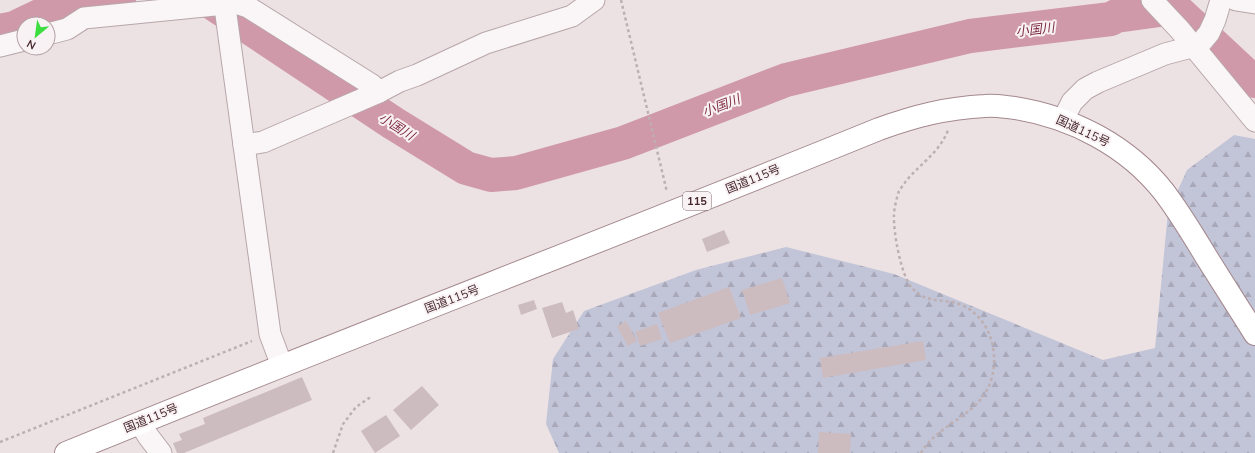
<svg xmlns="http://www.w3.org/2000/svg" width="1255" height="453" font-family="'Nunito Sans','Noto Sans JP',sans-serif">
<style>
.forest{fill:url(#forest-firs)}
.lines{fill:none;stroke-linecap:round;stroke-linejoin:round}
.stream{stroke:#d099aa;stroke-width:5.5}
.river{stroke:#d099aa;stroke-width:34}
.building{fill:#cdbcbf}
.minor-casing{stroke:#b7a6aa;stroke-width:23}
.highway-casing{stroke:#a4888e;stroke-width:24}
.path{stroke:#bdafb2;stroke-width:2.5;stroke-dasharray:3 3;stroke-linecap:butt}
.minor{stroke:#faf5f6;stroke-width:21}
.highway{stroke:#fff;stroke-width:22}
.labels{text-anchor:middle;stroke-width:4;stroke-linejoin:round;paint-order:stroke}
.shield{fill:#f9f2f4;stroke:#7c6569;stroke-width:1}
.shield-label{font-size:11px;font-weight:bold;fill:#46282e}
.street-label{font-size:12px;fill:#46282e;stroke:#f9f2f4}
.water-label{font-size:13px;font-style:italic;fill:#7f2d43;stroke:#f9f2f4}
</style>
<defs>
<pattern id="forest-firs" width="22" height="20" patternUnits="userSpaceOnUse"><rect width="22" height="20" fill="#c2c4d7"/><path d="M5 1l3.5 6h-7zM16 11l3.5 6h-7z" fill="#a8a8b9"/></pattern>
</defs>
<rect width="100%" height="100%" fill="#ece2e4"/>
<path class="forest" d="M1234,135L1255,139V453H559L546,424L553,359L584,311L696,270L786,247L894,274L1103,360L1155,348L1168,212L1187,170Z"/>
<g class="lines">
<path class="stream" d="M1174,8L1182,0"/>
<g class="river">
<path d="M208,0L393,123L466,168L491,175L516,173L623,143L786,80L970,36L1111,19L1116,16L1174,8L1246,75L1255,81"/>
<path d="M0,31L14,28L52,10L74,8L89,3L119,0"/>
</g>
</g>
<g class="building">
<path d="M724,230L730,243L707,252L702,239Z"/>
<path d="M782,278L790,303L750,315L742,290Z"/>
<path d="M729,287L741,318L670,343L658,313Z"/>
<path d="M534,300L537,309L521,315L518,305Z"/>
<path d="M562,302L566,313L573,310L579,329L552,338L542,308Z"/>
<path d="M626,321L637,341L628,346L617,326Z"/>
<path d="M657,324L662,339L640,346L635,332Z"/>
<path d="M923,341L926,360L823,378L820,358Z"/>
<path d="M302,377L312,400L184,453H177L173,443L182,440L179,434L205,424L203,418Z"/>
<path d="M422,386L439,405L411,430L393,410Z"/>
<path d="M386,415L400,436L375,453L361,431Z"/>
<path d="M819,432L851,434L850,453H818Z"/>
</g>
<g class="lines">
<defs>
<g id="minor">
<path d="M224,0L270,334L282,366"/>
<path d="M1152,0L1180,30L1255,121"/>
<path d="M1236,0L1255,3"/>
<path d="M48,34L67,29L84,18L225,4H239L248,7L372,85L379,92"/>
<path d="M0,46L24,40"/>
<path d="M1063,120L1072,102L1085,89L1098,82L1165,54L1199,45L1209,33L1215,20L1221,0"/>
<path d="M244,145L263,142L379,92L400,81L417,75L486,43L572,16L594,0"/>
<path d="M140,423L148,436L161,453"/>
</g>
<path id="highway" d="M66,453C336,342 609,239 879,129C915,116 946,108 985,106C994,105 1005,107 1015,108C1072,117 1128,146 1164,192C1180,213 1193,235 1207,258C1223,283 1239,309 1255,334"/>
</defs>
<use href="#minor" class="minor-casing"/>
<use href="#highway" class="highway-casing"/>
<g class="path">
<path d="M621,0L667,192"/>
<path d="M0,442L252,341"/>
<path d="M333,453L343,424L356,407L372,396"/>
<path d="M921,453C937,425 973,418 988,388C1002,359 992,316 959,304C941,298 927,304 912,288C901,276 893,231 894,215C894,208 897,197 899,191C901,188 904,184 906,181C920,164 940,152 948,130"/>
</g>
<use href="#minor" class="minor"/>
<use href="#highway" class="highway"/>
</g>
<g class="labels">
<rect class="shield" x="683" y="192" width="28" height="18" rx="3"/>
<g class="shield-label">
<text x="697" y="205">115</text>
</g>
<g class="street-label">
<text transform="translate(1083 131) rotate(25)" y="4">国道115号</text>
<text transform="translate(753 179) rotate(-22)" y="4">国道115号</text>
<text transform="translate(452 299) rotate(-21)" y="4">国道115号</text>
<text transform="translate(151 418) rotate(-22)" y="4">国道115号</text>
</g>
<g class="water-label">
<text transform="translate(1035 29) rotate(-7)" y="5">小国川</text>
<text transform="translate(721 105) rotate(-21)" y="5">小国川</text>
<text transform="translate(397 126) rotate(32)" y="5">小国川</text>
</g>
</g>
<g transform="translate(36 36) rotate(209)"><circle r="19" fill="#f9f2f4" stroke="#b1a1a5"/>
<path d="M0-3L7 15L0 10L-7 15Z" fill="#3bdd3f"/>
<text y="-6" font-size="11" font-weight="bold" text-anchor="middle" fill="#46282e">N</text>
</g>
</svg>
